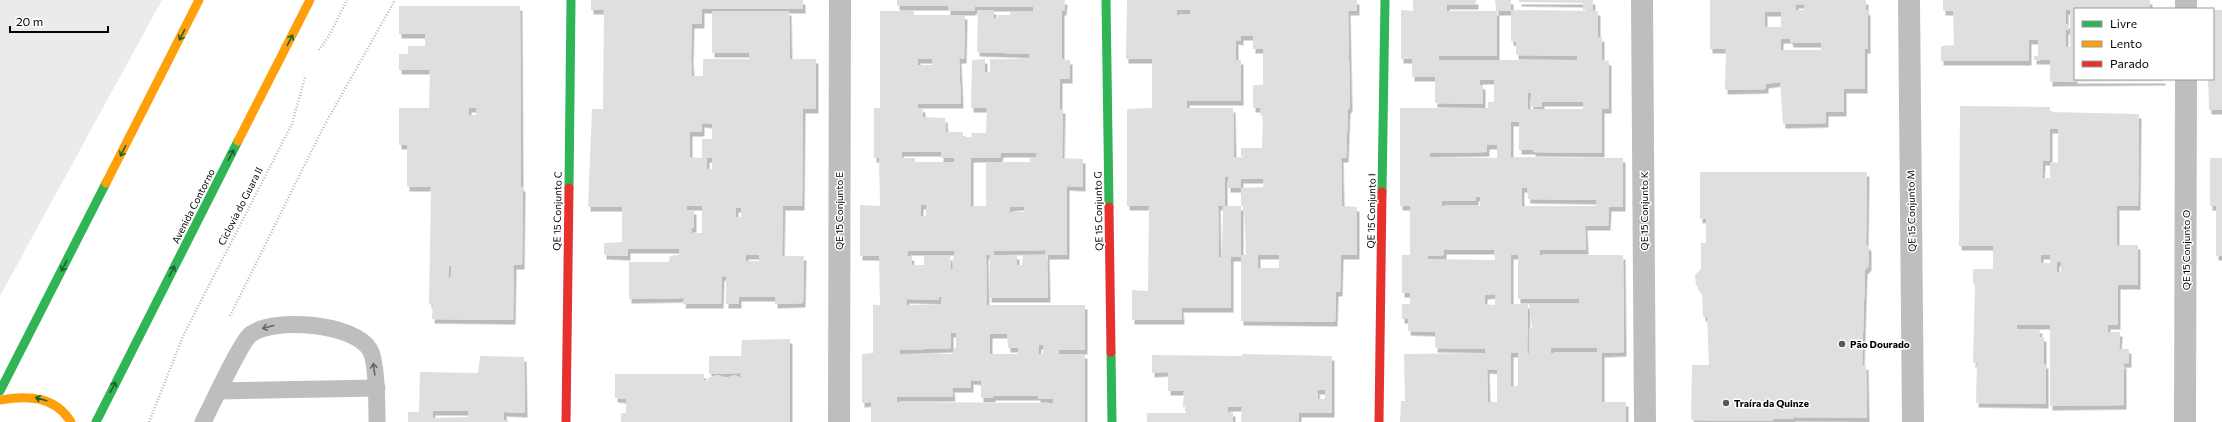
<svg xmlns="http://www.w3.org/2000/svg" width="2222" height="422" font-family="Commissioner,sans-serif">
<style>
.green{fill:#ebebeb}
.building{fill:#dfdfdf;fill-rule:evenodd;filter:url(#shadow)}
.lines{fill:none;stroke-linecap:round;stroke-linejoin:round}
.path{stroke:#b9b9b9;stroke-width:2.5;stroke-dasharray:1 2;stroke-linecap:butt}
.lane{stroke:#bebebe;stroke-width:17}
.street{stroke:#bebebe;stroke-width:22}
.fast{stroke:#30b455;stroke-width:9}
.slow{stroke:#ff9f0a;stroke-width:9}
.jam{stroke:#e5322d;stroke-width:9}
.oneway{stroke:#1a632f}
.oneway2{stroke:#686868}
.poi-dot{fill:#595959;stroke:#fff;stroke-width:1.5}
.labels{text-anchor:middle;stroke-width:3;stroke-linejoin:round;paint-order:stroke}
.street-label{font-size:10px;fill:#000;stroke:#fff}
.poi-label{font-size:10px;font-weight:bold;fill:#000;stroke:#fff;text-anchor:start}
</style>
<defs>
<filter id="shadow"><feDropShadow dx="2.5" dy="4.5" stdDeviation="0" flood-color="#0004"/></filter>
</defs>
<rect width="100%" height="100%" fill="#fff"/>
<path class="green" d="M0,0H162L0,296Z"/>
<g class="building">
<path d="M591,0H803V9H702V24H692L691,59L692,76H703V59H749V53H712V11H789L790,59H816V109H803L802,206H783L782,256H804L803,303L775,304V297H739V304H726V277L722,276L721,304H683L684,298L629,299V262H669L670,256L679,255V249H628V256L604,255V243L622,242V207H588L592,109H603L604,10H591ZM702,123L712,124V139H702V158L690,157V132H702ZM707,158H712V169H707ZM687,206H702V233H692L691,228H694V210H687ZM736,208H741V217H736ZM746,255H759V261H746Z"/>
<path d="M897,0H1065L1064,11H1062V59L1070,60V79H1060V109H1063L1062,158L1083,159V187L1067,186V255H1047L1048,298H989L990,255H986L987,305H1085V350H1059V354H1085V422H871V402L862,403V354L873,353V305H880L879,256H860V205L880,206L879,158H874V108H880V11H914V15H965L964,59H959L961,104H918V108H923V117L945,118L946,132H963V137H972L971,133H986L987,108H971L972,60L985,59V72H990V59H1030L1029,54L977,52L978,10H994V18H998V15H1010V11H1033V7H975V10L972,11H948V6H897ZM918,59H932V65H918ZM901,152H941V158H954V162H915V158H902ZM1001,153H1037L1036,158H1030V162H986V206H971V158H1000ZM921,205H926V216H921ZM1024,206V212H1009L1010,207ZM1045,250V255H1023L1022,265H1017V255H994V251ZM908,251H955L954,257H953V269H951L950,256H924V265H911L912,256H908ZM939,297H942L941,305H906L907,299L939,300ZM951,333H956V348H953V354H900L899,350L951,348ZM990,334H1007L1008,348H1018V354H990ZM1039,345H1043V354H1038ZM971,380L981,381V398H993V396H1038V399H1053V403L897,402V397H953L952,388H971Z"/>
<path d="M1127,0H1357V11H1348L1350,108L1348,109L1346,158H1341L1342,206L1357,207V255H1341L1340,292H1336L1335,322L1241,321V257H1231V308H1181L1182,320H1132V290L1148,291L1149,206H1127V109L1152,108V59H1126ZM1177,10H1190V15H1177ZM1241,36H1253V49H1263V85H1253V108H1261L1260,115L1263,116L1262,148H1241V156L1263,158L1234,157L1233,108H1187V101H1241V60H1236V40L1241,41ZM1228,176V188H1241V179H1264L1263,187L1241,188V206H1225V177ZM1218,206H1223L1222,257H1219ZM1241,206H1244L1246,255H1241ZM1258,255H1279V268H1258Z"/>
<path d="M1413,0H1476V5H1447V11H1496L1495,0H1511V11H1497V56H1439V60H1577V56L1516,55V42L1511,41V10L1598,11V38L1602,37V60L1609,61V109H1602V153L1533,152V150H1519V122H1511V157L1623,158V207H1609L1608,226H1585L1586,250H1540V255H1623L1624,352L1602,353V402H1626V422H1400L1401,401H1405L1404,354L1486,353L1485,349L1435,348V332L1408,331V319H1402V304H1410V293H1402V255H1410V206H1400V108H1488V102H1494V80H1480V85H1483V104L1435,103V77H1412V59H1401V10L1413,11ZM1528,93H1531V107H1542V102H1583V109H1528ZM1487,145H1497V158L1430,157V153L1487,152ZM1522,188H1527L1528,199L1596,200V206H1522ZM1476,197H1480V206H1441L1442,201H1476ZM1444,250H1494L1495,260L1428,259V256L1444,255ZM1511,255H1518V299H1580L1579,304H1529L1532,328H1529V353H1527L1528,304H1511ZM1495,294V305L1485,304V295ZM1551,348H1597V353H1551ZM1511,353H1518V386H1511ZM1487,369L1497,370V402H1488Z"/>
<path d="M1519,0H1593V10H1583V3L1519,2Z"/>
<path d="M1710,0H1866V11L1868,10V49H1865V89H1844V112H1826V123L1783,124L1780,82L1766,84V89L1725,90L1726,49H1710ZM1796,4H1804V10H1796ZM1765,12H1781V27H1765ZM1781,39H1790L1791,43H1821V50H1781Z"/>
<path d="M1943,0H2150V9H2075V79H2163V81L2050,82V60H2034V56H2038V40H2029V61H1941V46L1954,45L1953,11H1943ZM2066,10H2070V47H2066V30H2069V24H2066Z"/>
<path d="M399,6H520L521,187H523L522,265H514L513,320L432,319L433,304H429L431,187H407V145H399V108H429L430,70H399V54H408V46H425V34H399ZM469,108H476V115H469ZM449,266H451V277H448Z"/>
<path d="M2213,10H2222V110H2209L2208,79H2213Z"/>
<path d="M1960,106L2050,107V112L2139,114L2138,206H2117V245H2138V285H2118V325H2108V332H2120L2119,349H2129V363L2106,364H2124V405L2050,406V325H2017V329H2040L2039,337H2044V364H2046V404L1976,403L1977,363H1973L1975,285L1973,284V269H1993V246H1959ZM2050,129H2058V163L2050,162V178H2042L2043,161H2050ZM2041,255H2050V263H2041ZM2057,262H2061V272L2057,273Z"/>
<path d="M2210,158H2222V256H2216V206H2210Z"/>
<path d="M1700,172H1867L1866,244L1869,247V266L1865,270L1862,365H1866L1867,418L1793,417L1794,419H1773V421L1691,420L1692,365H1709L1707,317H1703L1702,292L1696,285L1695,275L1701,269V243H1706V218L1700,219Z"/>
<path d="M790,339V422H621V413H626V399L615,398V374H704V380L708,381V378L718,375L726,378L735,375L740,378V373L709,374V356H741L742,340Z"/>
<path d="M1242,354L1332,356V413H1299V422H1241L1242,407H1228V412H1233V422H1147V413H1186V407H1183L1184,391H1168V372L1152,373V355L1242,356ZM1317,390H1325V399H1318Z"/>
<path d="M480,356L524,357L525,413L504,412V420H508V422H408V412H419L420,372L478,373ZM433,411H468V417L433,418Z"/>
</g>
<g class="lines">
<g class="path">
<path d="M319,50L329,36L347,0"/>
<path d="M230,316L323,128L395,0"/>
<path d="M149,422L184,334L292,124L305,77"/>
</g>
<g class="lane">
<path d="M219,391L377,388"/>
<path d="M203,422C211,407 241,341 251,334C275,317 354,323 370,350C377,361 377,407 377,422"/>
</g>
<g class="street">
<path d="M1642,0L1645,422"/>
<path d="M1909,0L1913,422"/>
<path d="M2186,9V0"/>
<path d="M839,422L840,0"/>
<path d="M2185,422L2186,79"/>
</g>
<g class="fast">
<path d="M1106,0L1109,207"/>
<path d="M569,188L571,0"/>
<path d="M1382,192L1385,0"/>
<path d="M1111,352L1112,422"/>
<path d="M0,391L106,183"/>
<path d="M96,422L238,141"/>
</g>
<g class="slow">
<path d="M238,141L310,0"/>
<path d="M106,183L199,0"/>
<path d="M0,400C28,395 55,396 71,422"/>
</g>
<g class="jam">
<path d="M1109,207L1111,352"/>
<path d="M566,422L569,188"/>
<path d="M1379,422L1382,192"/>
</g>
</g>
<defs><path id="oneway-shaft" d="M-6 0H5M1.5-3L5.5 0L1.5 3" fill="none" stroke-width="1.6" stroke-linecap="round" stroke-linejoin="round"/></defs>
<g class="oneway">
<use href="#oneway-shaft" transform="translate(182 35) rotate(117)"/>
<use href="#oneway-shaft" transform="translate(290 40) rotate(-63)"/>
<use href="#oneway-shaft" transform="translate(123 151) rotate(117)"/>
<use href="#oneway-shaft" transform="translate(231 155) rotate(-63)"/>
<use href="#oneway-shaft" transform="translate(64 266) rotate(117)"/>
<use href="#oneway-shaft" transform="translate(172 271) rotate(-63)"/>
<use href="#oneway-shaft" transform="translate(113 387) rotate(-63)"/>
<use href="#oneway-shaft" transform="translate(41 399) rotate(-164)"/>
</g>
<g class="oneway2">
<use href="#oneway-shaft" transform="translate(268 327) rotate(165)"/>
<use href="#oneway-shaft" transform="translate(374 369) rotate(-98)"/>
</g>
<g class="poi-dot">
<circle cx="1842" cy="344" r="4"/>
<circle cx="1726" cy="403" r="4"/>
</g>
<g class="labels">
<g class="street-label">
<text transform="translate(193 206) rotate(-63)" y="4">Avenida Contorno</text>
<text transform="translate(240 206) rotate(-63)" y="4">Ciclovia do Guara II</text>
<text transform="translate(557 211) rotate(-89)" y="4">QE 15 Conjunto C</text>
<text transform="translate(839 211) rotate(-90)" y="4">QE 15 Conjunto E</text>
<text transform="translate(1098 211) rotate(-91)" y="4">QE 15 Conjunto G</text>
<text transform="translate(1371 211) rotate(-89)" y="4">QE 15 Conjunto I</text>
<text transform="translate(1644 211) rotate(-90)" y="4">QE 15 Conjunto K</text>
<text transform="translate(1911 211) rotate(-91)" y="4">QE 15 Conjunto M</text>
<text transform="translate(2186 250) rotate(-90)" y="4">QE 15 Conjunto O</text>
</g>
<g class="poi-label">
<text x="1850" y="348">Pão Dourado</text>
<text x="1734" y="407">Traíra da Quinze</text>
</g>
</g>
<rect x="2074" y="8" width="140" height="72" fill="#ffffff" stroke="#999999"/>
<rect x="2082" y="21" width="20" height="6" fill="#30b455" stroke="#999999"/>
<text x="2110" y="28" font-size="12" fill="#000000">Livre</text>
<rect x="2082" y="41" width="20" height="6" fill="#ff9f0a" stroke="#999999"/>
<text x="2110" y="48" font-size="12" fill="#000000">Lento</text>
<rect x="2082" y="61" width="20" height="6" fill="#e5322d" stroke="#999999"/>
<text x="2110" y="68" font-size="12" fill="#000000">Parado</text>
<path d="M10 26v6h98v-6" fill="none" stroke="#000000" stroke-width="2"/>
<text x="16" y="26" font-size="12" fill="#000000" stroke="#ffffff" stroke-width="3" paint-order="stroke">20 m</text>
</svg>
